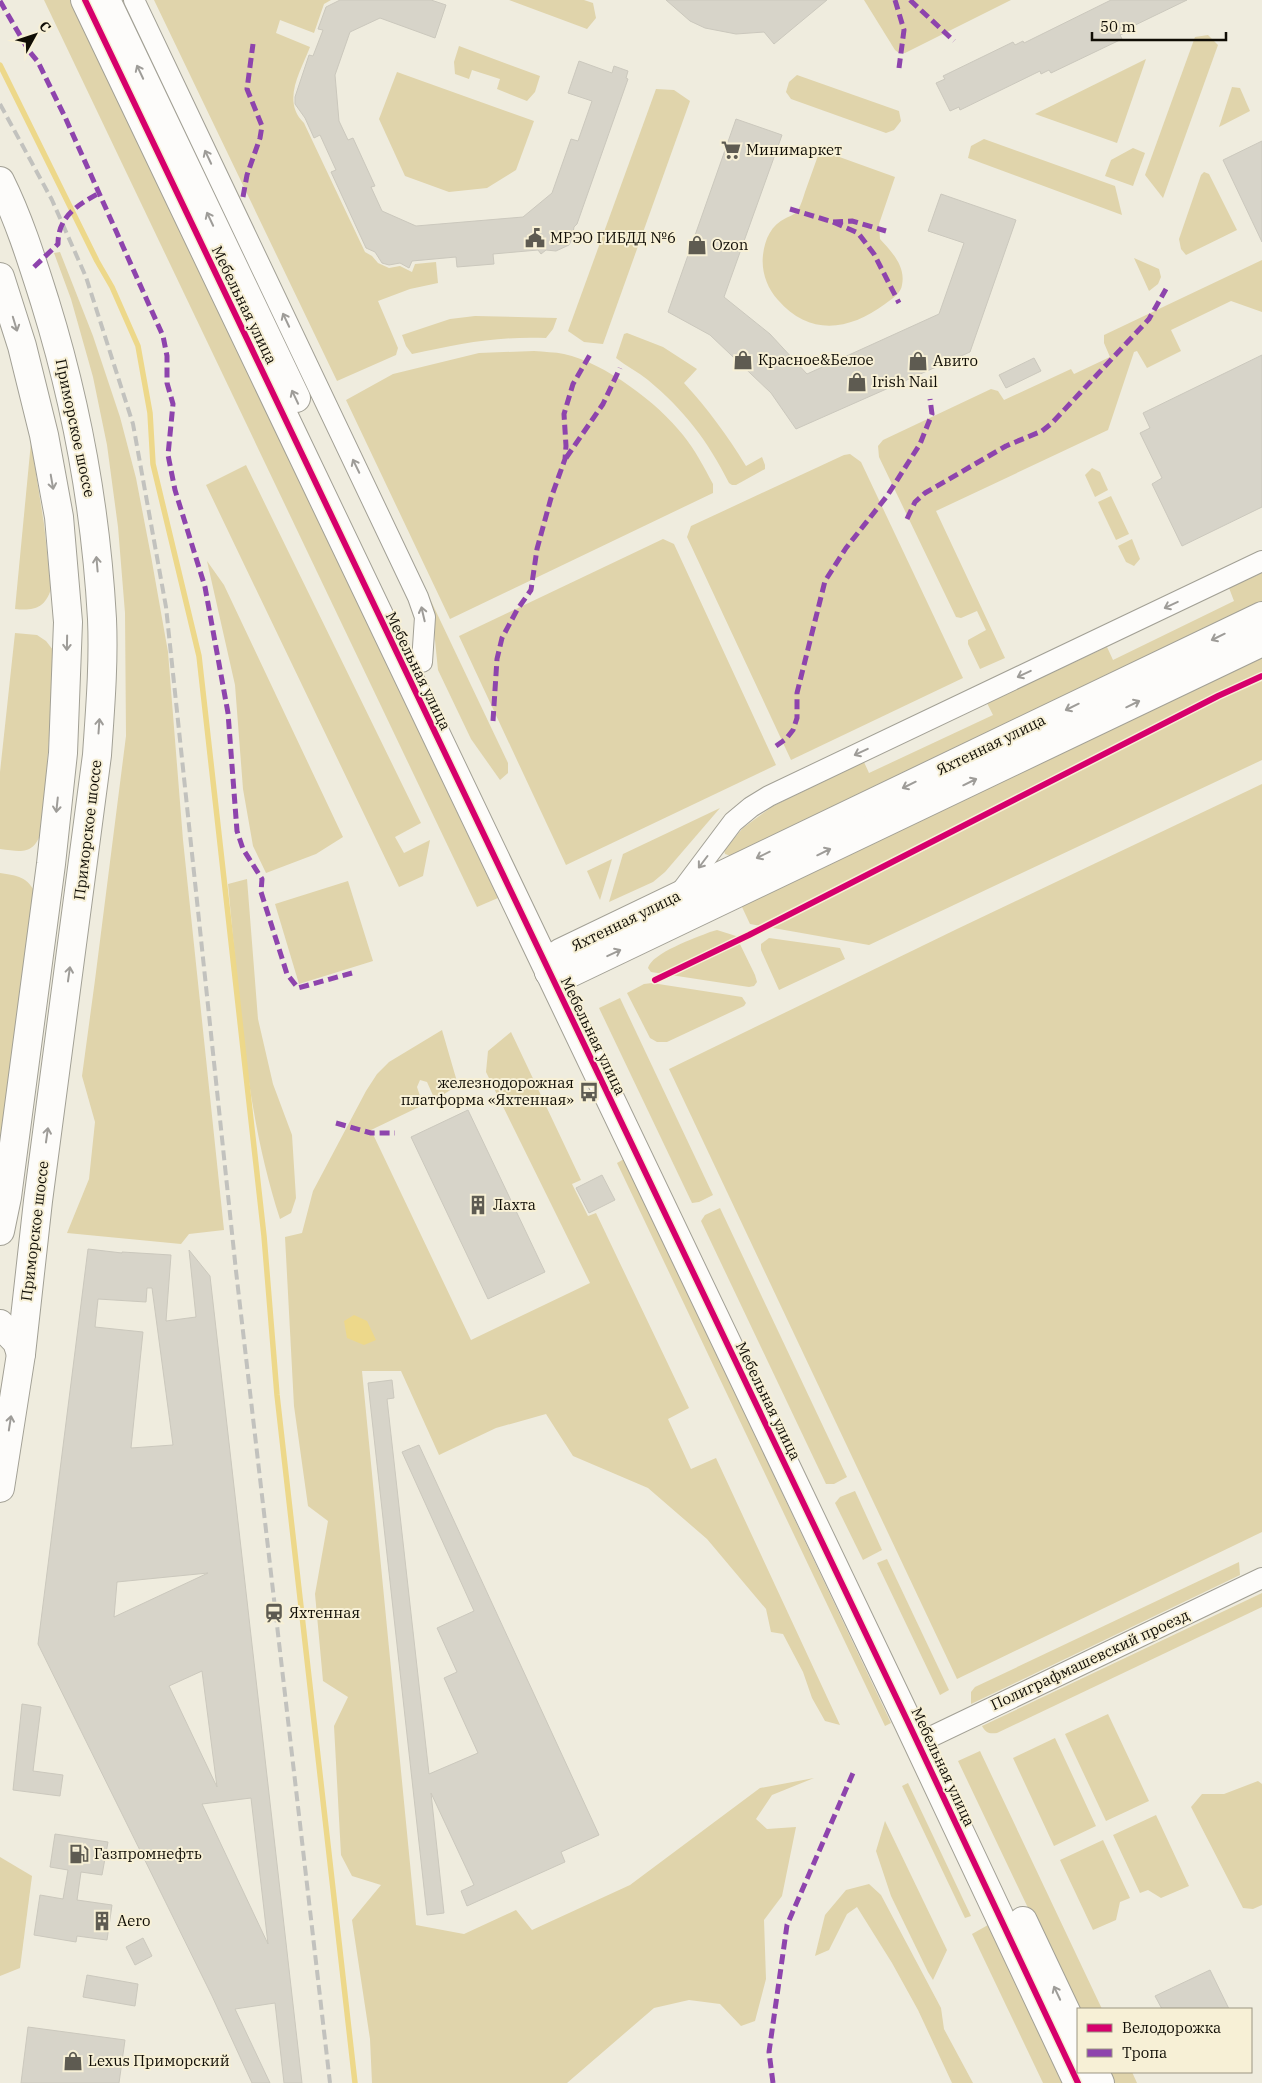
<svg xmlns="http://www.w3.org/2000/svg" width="1262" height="2083" font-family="'IBM Plex Serif',serif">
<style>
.green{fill:#e0d4ab}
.water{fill:#edd88a}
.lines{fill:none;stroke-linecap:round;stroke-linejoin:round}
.stream{stroke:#edd88a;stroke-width:5.5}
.building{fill:#d7d4c9;stroke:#cbc8bd;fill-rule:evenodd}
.street-casing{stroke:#a2a095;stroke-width:22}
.secondary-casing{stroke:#a2a095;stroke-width:30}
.primary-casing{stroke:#a2a095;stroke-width:30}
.street{stroke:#fdfcfa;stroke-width:20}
.secondary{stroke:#fdfcfa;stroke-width:28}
.primary{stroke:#fdfcfa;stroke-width:28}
.rail{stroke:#c2c2be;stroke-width:4;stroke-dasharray:10 5;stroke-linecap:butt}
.quiet{stroke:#8e44ad;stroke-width:5;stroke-dasharray:10 5;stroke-linecap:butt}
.cycleway-casing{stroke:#f7f0d6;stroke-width:9}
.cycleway{stroke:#d6006c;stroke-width:6}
.oneway{stroke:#9e9c98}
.labels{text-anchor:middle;stroke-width:4;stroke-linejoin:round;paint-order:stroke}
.poi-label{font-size:15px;fill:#100d05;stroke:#f7f0d6;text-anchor:start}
.street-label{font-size:15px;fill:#100d05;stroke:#f7f0d6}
</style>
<rect width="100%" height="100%" fill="#efecde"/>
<g class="green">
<path d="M44,0H70L498,898L477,907Z"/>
<path d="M154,0H331L324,4L314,33L280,20L276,33L310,47C301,71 281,101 304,123L365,252L372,256L378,263L389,268L400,266L412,272L415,264L436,262L438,283L410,289L378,301L398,348L396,355L337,381Z"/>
<path d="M509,0H584L593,3L596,18L587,29Z"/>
<path d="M864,0H1011L905,53H899L895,50Z"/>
<path d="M1208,35L1218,45L1163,198L1145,175L1195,37Z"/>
<path d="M459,46L540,76L535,92L527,101L497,89L500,79L472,70L469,79L455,74L454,62Z"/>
<path d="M1146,59L1117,143L1035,114Z"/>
<path d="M397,72L534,121L516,170L487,188L449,192L405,176L379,119Z"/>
<path d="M797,75L899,111L901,121L894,130L886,133L791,99L786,92L789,82Z"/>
<path d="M1232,87L1240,88L1250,111L1219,127Z"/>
<path d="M656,89L674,90L690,101L603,344L584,342L568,331Z"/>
<path d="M984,139L1115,186L1122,215L968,158L971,146Z"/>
<path d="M1133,148L1145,153L1133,186L1105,176L1111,160Z"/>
<path d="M820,150L895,177L879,224L880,239C891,251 906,266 902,285C901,293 892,299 885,304C849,331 809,336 778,300C767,288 761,271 763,255C765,239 771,225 786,218C790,216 796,214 798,210C801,205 803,198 805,192C810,178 815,164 820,150Z"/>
<path d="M1204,172L1209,174L1237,230L1186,255L1181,249L1179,239L1201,175Z"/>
<path d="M60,252L93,336L120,417L136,478L151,556L168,652L183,840L224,1230L189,1234L181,1244L67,1233L89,1179L95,1122L82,1076L95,980L126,736L125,613L118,527L107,445L93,377L71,299L54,253Z"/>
<path d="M1134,258L1159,269L1161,277L1158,284L1149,291Z"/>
<path d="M1262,260V312L1231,301L1171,330L1181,351L1147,368L1137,351L1134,352L1108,430L936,511L1005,658L980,669L968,644V640L986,630L977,611L961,618L956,617L879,457L878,446L883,440L991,389L998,391L1004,400L1071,369L1074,374L1110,357L1104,343V335Z"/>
<path d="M475,316L557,318L553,329L546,338C496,336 459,344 412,354L406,346L402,335L450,319Z"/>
<path d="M627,333L663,347L697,369L684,383C708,409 727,435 746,466L762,457L765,465V469L736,485H732L729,483C708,441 684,410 648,380C638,372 626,366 616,358L624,334Z"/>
<path d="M534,351C544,352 555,352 564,354C605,363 658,403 683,435C695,450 704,467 713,484V493L450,619L346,400L393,374L479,353Z"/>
<path d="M31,442L44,524L51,589C45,608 34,611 15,609Z"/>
<path d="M850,454L861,462L963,678L791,760L687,537L691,526L844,455Z"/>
<path d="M246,465L421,823L395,837L404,853L430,840L423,876L399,887L206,485Z"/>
<path d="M1092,468L1100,472L1108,490L1095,497L1085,475Z"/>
<path d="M1111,496L1129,534L1116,540L1098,502Z"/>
<path d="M663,539L674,544L776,765L566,865L459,636Z"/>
<path d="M1132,539L1140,559L1134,566L1126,562L1118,546Z"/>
<path d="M207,561L224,585L343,837L316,854L266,873L253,846L243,789L235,685Z"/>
<path d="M1262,573V603L731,856L725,854L724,850L743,828L773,806L864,762L869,773L993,715L987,703L1107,647L1113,660L1234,601L1229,588Z"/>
<path d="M431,601L508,763V773L500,780L471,739L438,670Z"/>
<path d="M15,633L37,635L46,641L53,650L51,713L42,830C34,855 23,852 0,849V772Z"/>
<path d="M1262,649V760L869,945L750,924L742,907L744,905Z"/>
<path d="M1262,784V1532L957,1679L669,1069L957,929Z"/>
<path d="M720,808L665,872L653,882L609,902L623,854Z"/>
<path d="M612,859L600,900L587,871Z"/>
<path d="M0,873C18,876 27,876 36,894L0,1152Z"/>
<path d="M247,879L258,1019L273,1084L292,1135L296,1198L291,1213L280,1219C245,1112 239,996 228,884Z"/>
<path d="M348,881L373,961L299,984L275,904Z"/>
<path d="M717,930L736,936L755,975L757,982L754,986L749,987L651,972L648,968C652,953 695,938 710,932Z"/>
<path d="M769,938L840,948L845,959L779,990L761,950V944Z"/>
<path d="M652,983L742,997L746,1003L744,1006L667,1042H657L650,1038L627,993L644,984Z"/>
<path d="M620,998L713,1195L699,1202L692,1203L599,1008Z"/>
<path d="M442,1030L458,1085L435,1100L427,1082L420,1080L417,1087L423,1105L371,1130L471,1340L590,1283L486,1072L488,1051L511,1032L581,1180L572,1184L588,1216L596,1213L689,1408L668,1419L691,1469L716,1458L840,1725L825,1721L812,1698L803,1672L783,1634L771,1632L766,1609L707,1539L648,1488L573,1456L546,1414L496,1428L439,1455L401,1371H362L416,1925L464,1934L516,1910L532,1930L630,1885L760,1788L814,1778L772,1795L756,1819L767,1829L796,1827L782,1896L764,1920L766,1979L755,2021L741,2026L720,2004L689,2000L654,2008L567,2083H372L370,2039L352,1920L381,1885L352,1876L341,1855L334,1726L348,1697L323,1681L315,1594L328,1521L308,1506L294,1406L285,1237L302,1233L313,1191L366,1091L377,1074L389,1062Z"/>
<path d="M624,1159L891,1723L885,1726L617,1163Z"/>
<path d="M720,1208L847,1477L834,1484H826L701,1221L705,1215Z"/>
<path d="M855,1491L882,1550L863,1560L835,1503L840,1497Z"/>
<path d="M887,1559L949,1690L940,1695L877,1563Z"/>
<path d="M1239,1562L1240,1575L971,1704V1692L975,1687Z"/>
<path d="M1262,1593V1607L997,1733C989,1734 986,1733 982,1726Z"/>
<path d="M1108,1714L1149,1801L1106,1821L1065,1734Z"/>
<path d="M1055,1738L1096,1826L1054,1846L1013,1758Z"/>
<path d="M980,1751L1102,2009H1078V2013L958,1761Z"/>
<path d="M1258,1781L1262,1784V1905L1253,1909L1243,1908L1191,1807L1202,1794H1224Z"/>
<path d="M908,1783L971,1916L965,1918L902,1786Z"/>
<path d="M1156,1815L1189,1886L1161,1898L1148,1890L1140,1893L1113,1835Z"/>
<path d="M885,1821L947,1950L933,1980L928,1972L891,1896L876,1851Z"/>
<path d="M1103,1840L1130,1898L1120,1902L1116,1920L1093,1930L1060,1860Z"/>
<path d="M0,1857L32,1876L20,1968L0,1976Z"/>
<path d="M869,1884L881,1895L941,2008L944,2029L973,2083H952L918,2010L892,1963L857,1907L847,1914L829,1950L815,1956L825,1915L846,1890Z"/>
<path d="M988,1925L1064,2083H1043L972,1934Z"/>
<path d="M1107,2072H1132L1137,2083H1112Z"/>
</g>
<path class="water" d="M354,1315L367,1321L376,1340L364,1345L347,1338L344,1321Z"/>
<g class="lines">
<path class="stream" d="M0,65L97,261L112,287L138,346L150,413L153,464L199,656L264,1236L277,1395L355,2083"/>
</g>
<g class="building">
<path d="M340,0H431L446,5L435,38L380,18L350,32L335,75L339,121L348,140L353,138L375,186L371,187L382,211L416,226L523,217L552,193L571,139L578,141L592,101L568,93L579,61L612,73L614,66L628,71L626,78L628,79L577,224L574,227L572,239L569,245L556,251L546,250L541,254L538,250L493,254L494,264L457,267L456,257L412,261L409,268L400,263L389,265L382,263L375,252L366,248L331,172L336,170L320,135L314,138L305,118L295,104V97L309,55L313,56L323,30L318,29L326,7Z"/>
<path d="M666,0H827L774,44L764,32L736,34L705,28L690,21Z"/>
<path d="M1111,0H1187L1127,29L1129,31L1120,35L1122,39L1051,73L1049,70L1041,74L1040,71L960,110L959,107L950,111L936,83L945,79L943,76L1013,42L1015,45L1023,41L1024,43Z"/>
<path d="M736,119L782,135L724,297L770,334L807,374L939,314L964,243L928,231L941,194L1016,220L970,352L796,429L771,393L710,335L668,312Z"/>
<path d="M1262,141V242L1223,160Z"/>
<path d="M1262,355V507L1182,546L1152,484L1162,478L1140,433L1150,428L1143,413Z"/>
<path d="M1034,358L1041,371L1006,388L999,375Z"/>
<path d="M468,1110L545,1272L488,1299L411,1137Z"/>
<path d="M602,1175L615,1200L589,1213L576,1188Z"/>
<path d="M88,1249L122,1253V1252L171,1255L166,1321L196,1317L189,1250L210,1276L302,2083H284L275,2003L235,2009L270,2083H252L212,1996L38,1644ZM147,1288H152L173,1445L131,1448L143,1332L95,1327L98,1299L146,1302ZM208,1573L114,1617L117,1582ZM202,1671L217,1787L169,1686ZM251,1798L268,1944L202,1804Z"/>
<path d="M392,1380L394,1398L387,1399L429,1774L478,1753L444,1678L457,1672L437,1628L474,1611L402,1452L419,1445L599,1835L561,1852L565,1862L467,1906L461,1891L474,1885L431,1793L444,1913L427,1915L368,1383Z"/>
<path d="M22,1704L41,1707L33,1771L63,1775L60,1796L13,1790Z"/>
<path d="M55,1834L108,1842L102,1875L81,1872L77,1900L112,1905L107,1940L77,1936L76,1942L34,1935L40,1895L63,1899L68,1870L50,1867Z"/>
<path d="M143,1938L152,1956L135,1965L126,1947Z"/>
<path d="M1210,1970L1229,2009H1162L1155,1996Z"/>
<path d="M87,1975L138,1984L135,2006L83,1997Z"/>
<path d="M28,2027L125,2040L119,2083H21Z"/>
</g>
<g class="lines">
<defs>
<g id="street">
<path d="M134,0L418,597L425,617L422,662"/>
<path d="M679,894L733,822L751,807L769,796L1262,561"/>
<path d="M918,1743L1262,1578"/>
</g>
<g id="secondary">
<path d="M85,0L907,1720L1078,2083"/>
<path d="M106,0L296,398"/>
<path d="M549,972L560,953L1262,616"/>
<path d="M549,972L570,973L1262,642"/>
<path d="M0,1324L17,1342L21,1354"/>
<path d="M1023,1921L1078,2037"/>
<path d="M1095,2072L1100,2083"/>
</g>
<g id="primary">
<path d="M0,181C19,219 32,261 45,302C77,405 96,511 102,619C104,664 100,710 97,755L38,1201L21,1354L0,1488"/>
<path d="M0,277L22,346L44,435L59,517L68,622L63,753L51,864L7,1197L0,1231"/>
</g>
</defs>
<use href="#street" class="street-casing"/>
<use href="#secondary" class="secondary-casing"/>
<use href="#primary" class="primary-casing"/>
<use href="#street" class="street"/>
<use href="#secondary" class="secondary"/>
<use href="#primary" class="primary"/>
<path class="rail" d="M0,104L52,200L86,277L133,424L166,607L236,1271L330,2083"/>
<g class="quiet">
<path d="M895,0L904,30L899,68"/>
<path d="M910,0L954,41"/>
<path d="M0,1L29,51L38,62L65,117L163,336L167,356V383L173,404L168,455L175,490L205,587L228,713L237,831L243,849L262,879L261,892L287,974L298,988L352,973"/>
<path d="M243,197L247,175L260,138L262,126L247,89L253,44"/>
<path d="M790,209L833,222L852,221L886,231"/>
<path d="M833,222L858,233L874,254L899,303"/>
<path d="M34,267L58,244C58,216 78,205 99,193"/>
<path d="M566,458L603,404L620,368"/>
<path d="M907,519L915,502L925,493L1006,446L1042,431L1052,423L1149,319L1166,289"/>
<path d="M493,721L497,659L502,638L517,610L531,590L537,549L551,498L565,459L566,446L564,414L573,384L591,353"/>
<path d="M776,746L786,739L793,730L797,718V693L825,581L846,548L887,496L920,444L932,414L930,399"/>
<path d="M336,1123L371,1133H395"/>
<path d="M773,2083L769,2052L787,1925L853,1773"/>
</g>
<defs>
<g id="cycleway">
<path d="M85,0L907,1720L1078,2083"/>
<path d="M655,980L749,935L1218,696L1262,676"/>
</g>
</defs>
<use href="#cycleway" class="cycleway-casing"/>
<use href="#cycleway" class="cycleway"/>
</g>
<defs><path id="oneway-shaft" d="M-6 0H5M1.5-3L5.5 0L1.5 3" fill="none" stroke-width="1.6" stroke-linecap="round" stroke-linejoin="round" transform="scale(1.25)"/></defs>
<g class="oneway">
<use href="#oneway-shaft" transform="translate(140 72) rotate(-115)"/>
<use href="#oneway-shaft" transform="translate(208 157) rotate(-115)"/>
<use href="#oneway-shaft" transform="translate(210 219) rotate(-115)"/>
<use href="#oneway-shaft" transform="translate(286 320) rotate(-115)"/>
<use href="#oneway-shaft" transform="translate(15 324) rotate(73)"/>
<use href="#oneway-shaft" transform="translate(295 397) rotate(-115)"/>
<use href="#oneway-shaft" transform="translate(356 466) rotate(-116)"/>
<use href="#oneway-shaft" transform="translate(52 482) rotate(80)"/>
<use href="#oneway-shaft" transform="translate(97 564) rotate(-95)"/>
<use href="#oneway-shaft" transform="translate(1171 605) rotate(155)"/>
<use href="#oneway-shaft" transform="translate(423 614) rotate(-103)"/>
<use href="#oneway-shaft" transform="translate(1218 637) rotate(154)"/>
<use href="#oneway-shaft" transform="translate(67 643) rotate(91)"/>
<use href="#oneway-shaft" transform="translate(1024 674) rotate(155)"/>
<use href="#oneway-shaft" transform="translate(1133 704) rotate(-26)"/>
<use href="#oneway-shaft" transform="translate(1072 707) rotate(154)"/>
<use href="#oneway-shaft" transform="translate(99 726) rotate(-86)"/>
<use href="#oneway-shaft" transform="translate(861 752) rotate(155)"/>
<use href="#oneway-shaft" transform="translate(970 782) rotate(-26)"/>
<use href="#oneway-shaft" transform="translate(909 785) rotate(154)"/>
<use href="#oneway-shaft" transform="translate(57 805) rotate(96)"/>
<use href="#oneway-shaft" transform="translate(824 852) rotate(-26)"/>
<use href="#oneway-shaft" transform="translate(763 855) rotate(154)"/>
<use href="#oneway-shaft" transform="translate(703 862) rotate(127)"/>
<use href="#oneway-shaft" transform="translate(614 953) rotate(-25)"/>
<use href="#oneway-shaft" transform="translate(69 974) rotate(-82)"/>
<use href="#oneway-shaft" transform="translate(47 1135) rotate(-82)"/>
<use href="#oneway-shaft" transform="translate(10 1423) rotate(-81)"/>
<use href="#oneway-shaft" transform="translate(1057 1993) rotate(-115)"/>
</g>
<defs>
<symbol id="supermarket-bare" viewBox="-9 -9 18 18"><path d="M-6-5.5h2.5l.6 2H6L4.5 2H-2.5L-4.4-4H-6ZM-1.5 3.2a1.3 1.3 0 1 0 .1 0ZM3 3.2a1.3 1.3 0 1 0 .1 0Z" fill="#5e5b51" stroke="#f7f0d6" stroke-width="2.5" paint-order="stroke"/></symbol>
<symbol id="civic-bare" viewBox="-9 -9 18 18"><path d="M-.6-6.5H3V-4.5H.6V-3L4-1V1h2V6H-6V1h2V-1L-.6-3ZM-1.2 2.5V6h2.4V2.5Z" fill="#5e5b51" stroke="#f7f0d6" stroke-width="2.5" paint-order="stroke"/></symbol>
<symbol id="shop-bare" viewBox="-9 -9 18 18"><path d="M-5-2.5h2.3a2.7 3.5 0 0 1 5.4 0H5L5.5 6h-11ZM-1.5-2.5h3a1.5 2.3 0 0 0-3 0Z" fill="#5e5b51" stroke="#f7f0d6" stroke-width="2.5" paint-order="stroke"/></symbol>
<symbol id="bus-bare" viewBox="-9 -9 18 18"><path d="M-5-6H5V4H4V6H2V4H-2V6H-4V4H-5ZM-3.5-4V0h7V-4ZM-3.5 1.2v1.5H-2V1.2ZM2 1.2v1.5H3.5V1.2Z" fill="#5e5b51" stroke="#f7f0d6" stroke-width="2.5" paint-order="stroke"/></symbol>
<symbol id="building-bare" viewBox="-9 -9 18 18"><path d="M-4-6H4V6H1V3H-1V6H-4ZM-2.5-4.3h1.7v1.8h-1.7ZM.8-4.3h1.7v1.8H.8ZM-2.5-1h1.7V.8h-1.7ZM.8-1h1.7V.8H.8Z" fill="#5e5b51" stroke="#f7f0d6" stroke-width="2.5" paint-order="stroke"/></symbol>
<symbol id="station-bare" viewBox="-9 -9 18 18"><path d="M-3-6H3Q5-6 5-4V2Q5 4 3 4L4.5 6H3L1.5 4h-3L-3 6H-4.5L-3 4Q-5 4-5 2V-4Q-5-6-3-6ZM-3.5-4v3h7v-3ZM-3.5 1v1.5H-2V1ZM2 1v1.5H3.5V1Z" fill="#5e5b51" stroke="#f7f0d6" stroke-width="2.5" paint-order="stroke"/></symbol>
<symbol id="fuel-bare" viewBox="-9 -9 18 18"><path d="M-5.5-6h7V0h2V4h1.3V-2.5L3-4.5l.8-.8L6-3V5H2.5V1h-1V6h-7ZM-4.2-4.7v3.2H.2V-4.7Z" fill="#5e5b51" stroke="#f7f0d6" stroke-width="2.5" paint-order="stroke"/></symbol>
</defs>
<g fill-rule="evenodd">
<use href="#supermarket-bare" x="717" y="136" width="28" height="28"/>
<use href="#civic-bare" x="521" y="224" width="28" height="28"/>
<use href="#shop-bare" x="683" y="231" width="28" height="28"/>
<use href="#shop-bare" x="729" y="346" width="28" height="28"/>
<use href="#shop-bare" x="904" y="347" width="28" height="28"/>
<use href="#shop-bare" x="843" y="368" width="28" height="28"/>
<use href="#bus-bare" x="575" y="1078" width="28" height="28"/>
<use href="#building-bare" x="464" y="1191" width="28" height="28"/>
<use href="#station-bare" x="260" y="1599" width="28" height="28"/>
<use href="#fuel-bare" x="65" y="1840" width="28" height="28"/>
<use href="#building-bare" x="88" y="1907" width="28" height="28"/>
<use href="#shop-bare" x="59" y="2047" width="28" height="28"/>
</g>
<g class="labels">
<g class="poi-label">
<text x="746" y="155">Минимаркет</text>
<text x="550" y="243">МРЭО ГИБДД №6</text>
<text x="712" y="250">Ozon</text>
<text x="758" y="365">Красное&amp;Белое</text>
<text x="933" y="366">Авито</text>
<text x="872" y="387">Irish Nail</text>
<text x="574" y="1088" text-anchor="end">железнодорожная<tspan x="574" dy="17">платформа «Яхтенная»</tspan></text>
<text x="493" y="1210">Лахта</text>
<text x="289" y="1618">Яхтенная</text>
<text x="94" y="1859">Газпромнефть</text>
<text x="117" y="1926">Aero</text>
<text x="88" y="2066">Lexus Приморский</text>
</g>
<g class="street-label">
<text transform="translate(244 305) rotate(64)" y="5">Мебельная улица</text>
<text transform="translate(75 428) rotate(78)" y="5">Приморское шоссе</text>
<text transform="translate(418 671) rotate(64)" y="5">Мебельная улица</text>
<text transform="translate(991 745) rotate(-26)" y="5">Яхтенная улица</text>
<text transform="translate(88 830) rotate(-83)" y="5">Приморское шоссе</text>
<text transform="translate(626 921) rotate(-26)" y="5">Яхтенная улица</text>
<text transform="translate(593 1036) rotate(64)" y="5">Мебельная улица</text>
<text transform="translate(35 1231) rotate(-83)" y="5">Приморское шоссе</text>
<text transform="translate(768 1401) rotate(64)" y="5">Мебельная улица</text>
<text transform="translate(1090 1660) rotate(-25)" y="5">Полиграфмашевский проезд</text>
<text transform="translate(943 1767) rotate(65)" y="5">Мебельная улица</text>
</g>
</g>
<rect x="1077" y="2008" width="175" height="65" fill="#f7f0d6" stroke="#9b9582"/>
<rect x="1087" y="2024" width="25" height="8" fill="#d6006c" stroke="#9b9582"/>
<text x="1122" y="2033" font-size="15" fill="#100d05">Велодорожка</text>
<rect x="1087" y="2049" width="25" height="8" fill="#8e44ad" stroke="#9b9582"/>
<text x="1122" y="2058" font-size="15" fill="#100d05">Тропа</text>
<g transform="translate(35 35) rotate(50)" stroke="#f7f0d6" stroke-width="4" paint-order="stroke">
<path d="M0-4L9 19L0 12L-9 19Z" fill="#100d05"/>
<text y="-8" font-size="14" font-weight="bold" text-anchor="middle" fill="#100d05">С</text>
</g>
<path d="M1092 32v8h134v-8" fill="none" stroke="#100d05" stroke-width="2.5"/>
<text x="1100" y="32" font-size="15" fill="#100d05" stroke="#f7f0d6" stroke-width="4" paint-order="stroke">50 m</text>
</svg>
